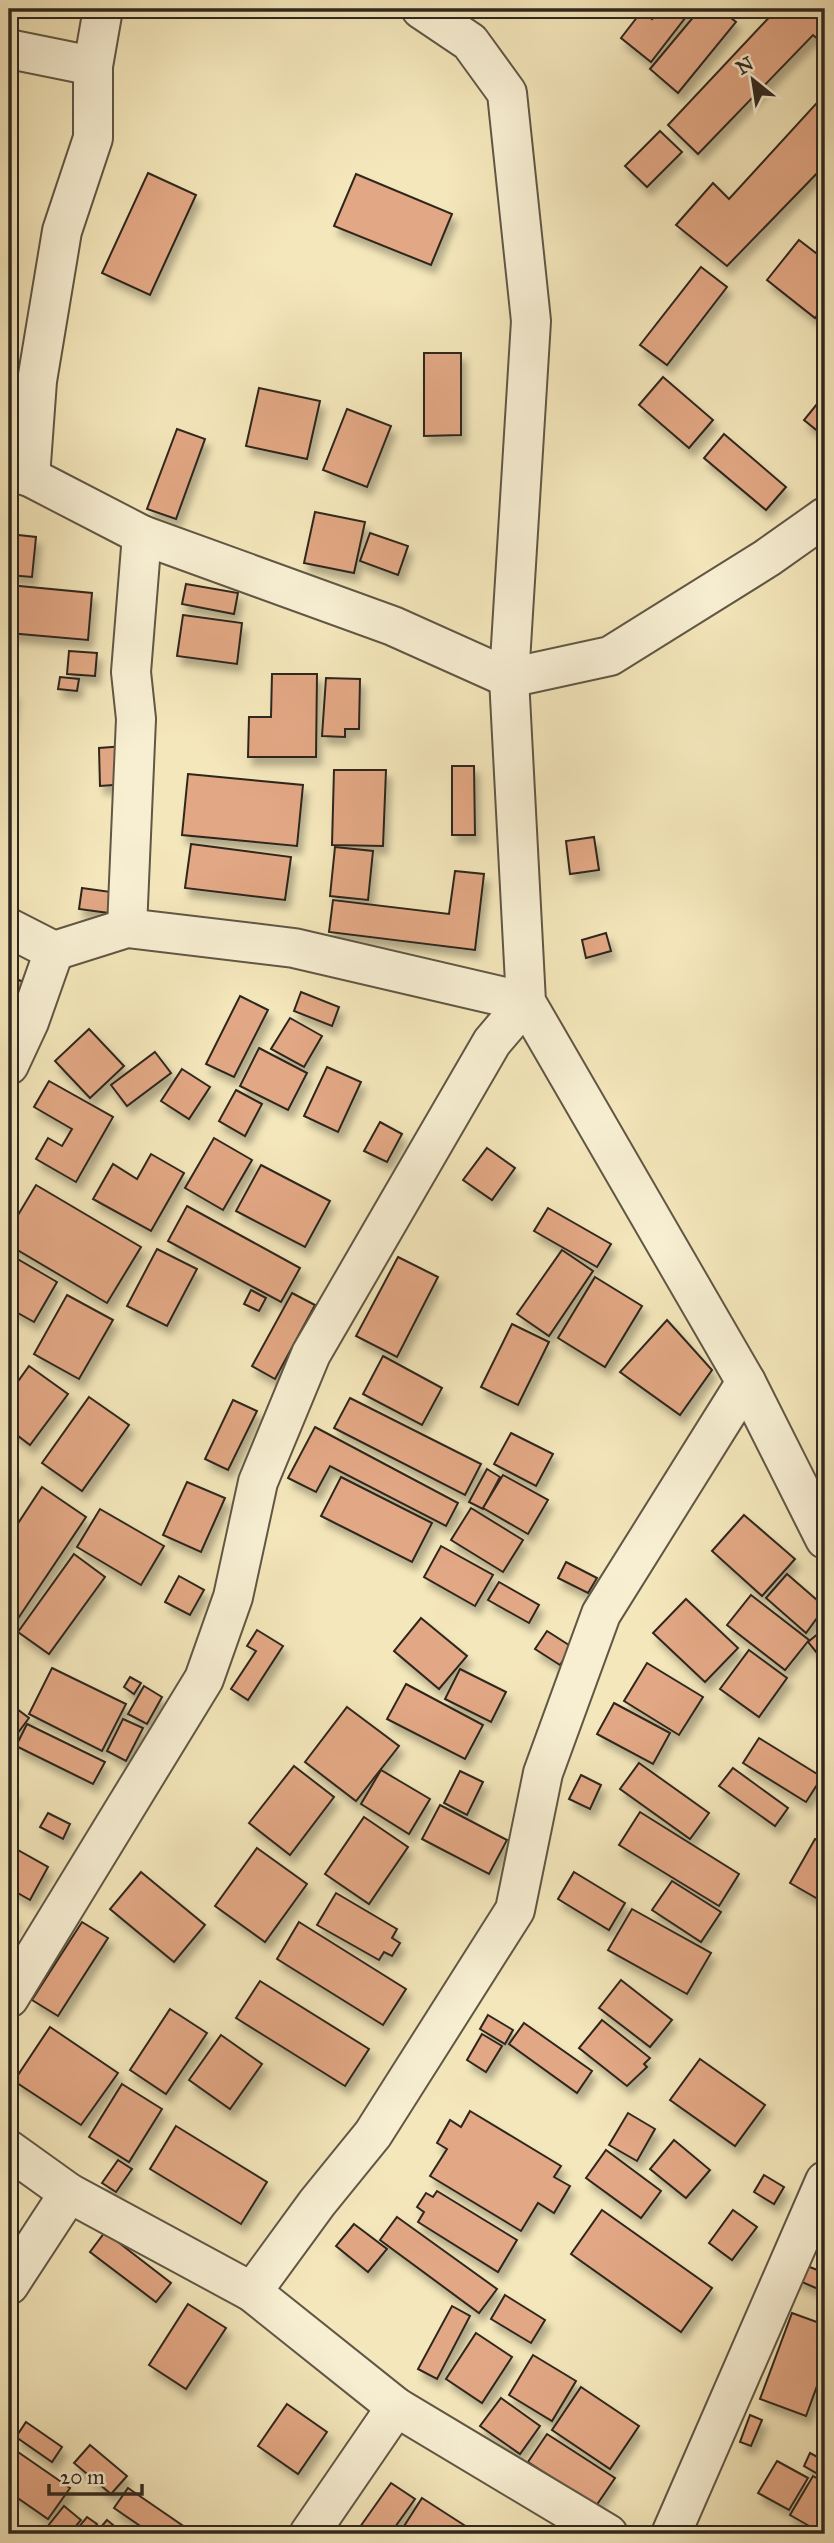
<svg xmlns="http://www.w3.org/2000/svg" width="834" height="2543" font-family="'IM FELL Great Primer',serif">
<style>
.building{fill:#e2a784;stroke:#2f271e;stroke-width:2;filter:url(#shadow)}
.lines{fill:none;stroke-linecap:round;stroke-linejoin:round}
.minor-casing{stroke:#605745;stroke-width:42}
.minor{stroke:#f8efd3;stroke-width:38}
</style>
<defs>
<filter id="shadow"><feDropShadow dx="4.5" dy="8" stdDeviation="3.5" flood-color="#0004"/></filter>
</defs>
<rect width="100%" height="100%" fill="#f4e7bb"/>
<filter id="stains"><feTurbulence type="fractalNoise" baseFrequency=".00286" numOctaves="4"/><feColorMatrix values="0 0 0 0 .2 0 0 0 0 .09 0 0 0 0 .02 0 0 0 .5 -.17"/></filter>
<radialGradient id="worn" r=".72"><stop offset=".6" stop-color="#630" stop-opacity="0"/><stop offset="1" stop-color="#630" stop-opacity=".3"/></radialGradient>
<g class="building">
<path d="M660,9H692L651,62L621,38L642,11L652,19Z"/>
<path d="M700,9H720L736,22L678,93L650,69Z"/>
<path d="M777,9H825V45L813,35L698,154L668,125Z"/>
<path d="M825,94V165L727,266L676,225L713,183L729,199Z"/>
<path d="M660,131L682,152L647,187L625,166Z"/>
<path d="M148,173L196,195L150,295L102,273Z"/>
<path d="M356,174L452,214L431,265L334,226Z"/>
<path d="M799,240L825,260V305L815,318L767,280Z"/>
<path d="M701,267L727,287L667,365L640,345Z"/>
<path d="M424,353H461V435L424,436Z"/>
<path d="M663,377L713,420L689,448L639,405Z"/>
<path d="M259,388L320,401L307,459L246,446Z"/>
<path d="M825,394V437L804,420Z"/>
<path d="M347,409L391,426L367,487L323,470Z"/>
<path d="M177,429L205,439L176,519L147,509Z"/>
<path d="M724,434L786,487L766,510L704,458Z"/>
<path d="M315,512L365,522L354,573L304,563Z"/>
<path d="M370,533L408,546L398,575L360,561Z"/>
<path d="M9,534L36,537L32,577L9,575Z"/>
<path d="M186,584L238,593L234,614L182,604Z"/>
<path d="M9,585L92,593L88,640L9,633Z"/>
<path d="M183,615L242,623L237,664L177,656Z"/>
<path d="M69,651L97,653L95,676L67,674Z"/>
<path d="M272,674H317L316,757H248L249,717H271Z"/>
<path d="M60,677L79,679L77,691L58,689Z"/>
<path d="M326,678L360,679L359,729H345V737L322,736Z"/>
<path d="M9,691L14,692L10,726H9Z"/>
<path d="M125,746L127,784L100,786L99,748Z"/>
<path d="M452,766H474L475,835H452Z"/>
<path d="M334,770H386L383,846L332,845Z"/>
<path d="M188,774L303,785L297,846L182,835Z"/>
<path d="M594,837L599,870L570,874L566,841Z"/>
<path d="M191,844L291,857L285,900L185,888Z"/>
<path d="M335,847L373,851L368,900L330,896Z"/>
<path d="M455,871L484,874L475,950L329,932L333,900L449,914Z"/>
<path d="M82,888L111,892L109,913L79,909Z"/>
<path d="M606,933L611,951L586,958L582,940Z"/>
<path d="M9,976L31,985L9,1026Z"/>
<path d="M301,992L339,1007L332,1026L294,1011Z"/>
<path d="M240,996L268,1010L234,1077L206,1064Z"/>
<path d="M290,1018L322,1036L304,1067L271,1049Z"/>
<path d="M89,1029L124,1066L90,1098L55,1061Z"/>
<path d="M259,1048L307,1073L288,1110L240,1086Z"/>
<path d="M155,1052L171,1073L127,1106L111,1085Z"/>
<path d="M327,1067L361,1082L338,1132L304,1116Z"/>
<path d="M182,1069L210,1087L189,1119L161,1101Z"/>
<path d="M49,1081L113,1117L76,1182L36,1159L48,1138L62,1146L72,1129L34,1107Z"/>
<path d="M236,1090L262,1104L245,1136L219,1121Z"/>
<path d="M380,1122L402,1134L387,1162L364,1151Z"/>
<path d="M214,1138L252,1160L223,1210L185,1188Z"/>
<path d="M487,1148L515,1168L492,1200L463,1180Z"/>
<path d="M151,1154L184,1173L151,1231L93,1199L113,1164L137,1179Z"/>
<path d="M261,1165L330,1201L305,1247L236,1211Z"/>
<path d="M36,1185L141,1247L107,1303L9,1245V1230Z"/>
<path d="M187,1206L300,1268L281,1302L168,1241Z"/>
<path d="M548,1208L611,1244L597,1267L534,1231Z"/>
<path d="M157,1249L197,1269L167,1326L127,1306Z"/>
<path d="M562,1250L593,1271L549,1336L517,1314Z"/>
<path d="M9,1254L57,1282L34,1322L9,1308Z"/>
<path d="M398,1257L438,1277L397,1357L356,1336Z"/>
<path d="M595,1277L642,1306L605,1367L558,1338Z"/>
<path d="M251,1290L266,1298L259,1311L244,1304Z"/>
<path d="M292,1293L315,1305L275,1379L252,1366Z"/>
<path d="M67,1295L113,1320L79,1379L34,1354Z"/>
<path d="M667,1320L712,1370L680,1415L620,1372Z"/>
<path d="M512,1324L549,1342L518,1405L481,1387Z"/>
<path d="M383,1356L442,1388L422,1425L363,1394Z"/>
<path d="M29,1366L68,1394L30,1445L9,1429V1394Z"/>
<path d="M89,1397L129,1425L82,1491L42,1463Z"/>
<path d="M350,1398L481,1464L465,1495L334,1428Z"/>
<path d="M233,1400L257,1411L228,1470L205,1459Z"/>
<path d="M315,1427L458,1503L446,1526L330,1466L316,1492L288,1478Z"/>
<path d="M511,1433L553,1454L536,1486L494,1464Z"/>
<path d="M9,1467L18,1473L9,1486Z"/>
<path d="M487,1469L500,1477L483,1509L469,1502Z"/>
<path d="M503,1475L548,1500L528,1534L483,1508Z"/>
<path d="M341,1477L432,1523L412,1562L321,1516Z"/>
<path d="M187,1482L225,1498L201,1552L163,1535Z"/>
<path d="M42,1487L86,1517L9,1632V1537Z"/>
<path d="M471,1508L523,1540L503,1572L451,1540Z"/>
<path d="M100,1509L164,1546L141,1585L77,1547Z"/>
<path d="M744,1515L795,1559L762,1596L712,1551Z"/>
<path d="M441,1546L493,1575L475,1606L424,1577Z"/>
<path d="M74,1554L105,1577L49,1654L18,1632Z"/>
<path d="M566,1562L597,1578L588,1593L558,1578Z"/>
<path d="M787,1574L825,1607L806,1633L766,1598Z"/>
<path d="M179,1576L204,1590L190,1615L165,1602Z"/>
<path d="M499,1582L539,1605L529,1623L488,1600Z"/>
<path d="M751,1595L809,1640L785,1670L727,1625Z"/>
<path d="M686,1599L738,1648L705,1682L653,1633Z"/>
<path d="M421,1618L467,1656L439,1689L394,1651Z"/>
<path d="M825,1628V1663L808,1642Z"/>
<path d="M257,1630L283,1646L248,1700L231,1689L256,1651L247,1646Z"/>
<path d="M547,1631L572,1647L560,1665L535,1649Z"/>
<path d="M749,1650L787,1678L759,1717L720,1689Z"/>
<path d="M647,1663L703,1697L679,1735L624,1701Z"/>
<path d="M52,1668L126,1704L102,1751L29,1714Z"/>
<path d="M460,1669L506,1692L491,1722L445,1699Z"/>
<path d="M130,1677L141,1683L134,1694L124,1687Z"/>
<path d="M406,1684L483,1725L465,1759L387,1719Z"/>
<path d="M144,1686L162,1697L147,1724L128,1714Z"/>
<path d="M9,1703L29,1718L11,1742L9,1740Z"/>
<path d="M614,1703L670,1733L653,1764L597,1734Z"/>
<path d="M347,1707L399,1746L356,1801L305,1762Z"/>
<path d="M123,1719L143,1728L126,1761L107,1751Z"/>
<path d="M27,1724L105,1762L93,1784L16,1746Z"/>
<path d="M759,1738L822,1777L806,1802L743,1763Z"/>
<path d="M639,1763L709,1813L690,1839L620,1789Z"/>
<path d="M294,1766L334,1797L290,1855L249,1823Z"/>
<path d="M733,1768L788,1808L775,1826L719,1786Z"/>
<path d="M381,1770L430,1799L409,1834L361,1804Z"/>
<path d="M460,1771L483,1782L467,1815L444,1803Z"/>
<path d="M581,1775L601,1785L590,1809L569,1799Z"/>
<path d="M9,1790L16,1794L9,1807Z"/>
<path d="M440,1805L507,1840L489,1874L422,1839Z"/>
<path d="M640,1812L739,1874L719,1906L619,1845Z"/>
<path d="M48,1813L70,1824L63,1839L40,1827Z"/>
<path d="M364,1817L408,1847L369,1904L325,1874Z"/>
<path d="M815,1839L825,1844V1903L790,1883Z"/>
<path d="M9,1845L48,1867L30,1900L9,1888Z"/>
<path d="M257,1848L307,1884L265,1942L215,1906Z"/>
<path d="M141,1872L205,1925L174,1962L110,1909Z"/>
<path d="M574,1872L625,1903L609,1930L558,1899Z"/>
<path d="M672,1881L721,1912L701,1942L652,1910Z"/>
<path d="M336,1893L397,1929L392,1938L400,1943L392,1956L384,1952L379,1960L317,1925Z"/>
<path d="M632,1909L711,1953L687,1994L608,1950Z"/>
<path d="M9,1914L16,1919L9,1931Z"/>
<path d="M82,1922L108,1938L58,2016L32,2000Z"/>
<path d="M299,1922L406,1989L383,2025L277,1959Z"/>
<path d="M621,1980L672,2020L650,2047L599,2008Z"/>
<path d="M260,1981L369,2049L345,2086L236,2018Z"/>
<path d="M170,2009L207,2033L166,2094L130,2070Z"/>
<path d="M488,2015L513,2030L505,2044L480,2029Z"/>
<path d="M602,2020L650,2058L644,2064L647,2067L627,2086L579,2048Z"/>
<path d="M524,2023L592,2071L577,2093L509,2044Z"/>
<path d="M50,2027L118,2073L81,2125L14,2081Z"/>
<path d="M482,2034L502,2046L486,2072L467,2060Z"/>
<path d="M221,2035L262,2064L230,2109L189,2080Z"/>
<path d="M700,2059L765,2105L735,2146L670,2100Z"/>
<path d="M122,2084L162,2109L129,2162L89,2137Z"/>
<path d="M470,2111L561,2166L554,2177L570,2186L554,2213L538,2203L521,2231L430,2176L447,2149L437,2143L450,2120L461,2127Z"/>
<path d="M628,2113L655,2129L637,2161L609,2145Z"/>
<path d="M176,2126L267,2182L241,2224L150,2169Z"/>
<path d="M674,2140L710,2170L686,2198L650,2169Z"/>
<path d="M606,2150L661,2191L641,2218L586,2178Z"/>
<path d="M118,2160L132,2169L116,2192L102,2183Z"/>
<path d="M764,2175L784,2187L774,2204L754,2192Z"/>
<path d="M437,2191L517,2240L498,2272L418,2222L424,2212L417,2207L426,2193L433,2197Z"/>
<path d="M602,2210L712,2288L681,2332L571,2254Z"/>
<path d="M733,2210L757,2227L732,2260L709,2243Z"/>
<path d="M397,2217L497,2289L479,2313L380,2240Z"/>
<path d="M354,2224L387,2249L368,2272L336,2246Z"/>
<path d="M105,2232L171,2283L156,2302L90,2252Z"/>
<path d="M802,2264L825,2273V2292L795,2279Z"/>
<path d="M505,2295L545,2320L531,2343L491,2319Z"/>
<path d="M188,2304L226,2328L186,2389L149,2365Z"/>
<path d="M452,2306L470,2316L437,2379L418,2369Z"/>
<path d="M792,2313L825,2325V2364L806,2416L760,2399Z"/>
<path d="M476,2333L512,2357L482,2403L446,2379Z"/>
<path d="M533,2355L576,2381L552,2421L509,2395Z"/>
<path d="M581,2387L639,2426L610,2469L552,2430Z"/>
<path d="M501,2398L540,2426L520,2454L480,2426Z"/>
<path d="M287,2404L327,2432L298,2474L258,2446Z"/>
<path d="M750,2415L762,2420L751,2446L740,2442Z"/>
<path d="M26,2422L62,2447L52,2462L16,2437Z"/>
<path d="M547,2434L615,2478L596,2506L528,2462Z"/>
<path d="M90,2445L127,2476L111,2494L74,2463Z"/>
<path d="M18,2452L70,2488L48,2519L9,2492V2465Z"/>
<path d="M810,2453L825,2461V2478L804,2466Z"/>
<path d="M777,2461L808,2478L789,2510L758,2493Z"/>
<path d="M813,2476L825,2483V2519L818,2531L790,2515Z"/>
<path d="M391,2483L415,2499L390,2534H355Z"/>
<path d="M128,2488L195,2534H152L114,2508Z"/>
<path d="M422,2498L467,2527L463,2534H399Z"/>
<path d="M64,2506L81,2520L69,2534H57L48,2526Z"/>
<path d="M87,2517L97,2524L89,2534H73Z"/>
<path d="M107,2520L124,2534H95Z"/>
</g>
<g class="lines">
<defs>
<g id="minor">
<path d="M421,9L470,42L507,93L531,321L509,678L526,1002L746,1382L825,1539"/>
<path d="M9,49L93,66"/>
<path d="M9,471L30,477L142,535L393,626L509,678L610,656L767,558L825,517"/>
<path d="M30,477L37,381L62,231L93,138V66L103,9"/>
<path d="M9,928L54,951L127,928L294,948L526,1002L492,1042L311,1354L258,1482L233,1597L204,1679L9,1998"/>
<path d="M127,928L136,719L131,672L142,535"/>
<path d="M9,1065L29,1022L54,951"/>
<path d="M9,2150L69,2193L252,2292L396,2407L608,2534"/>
<path d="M9,2285L69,2193"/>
<path d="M252,2292L317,2203L373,2134L515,1910L543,1773L601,1614L746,1382"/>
<path d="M309,2534L396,2407"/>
<path d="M671,2534L825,2181"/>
</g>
</defs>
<use href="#minor" class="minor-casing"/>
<use href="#minor" class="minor"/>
</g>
<rect width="834" height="2543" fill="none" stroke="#f4e7bb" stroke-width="35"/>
<rect x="10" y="10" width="813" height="2522" fill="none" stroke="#2f271e" stroke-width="3.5"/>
<rect x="18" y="18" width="799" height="2508" fill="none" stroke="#2f271e" stroke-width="2"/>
<g transform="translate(753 80) rotate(330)" stroke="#f8efd3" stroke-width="5" paint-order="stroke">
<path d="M0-5L12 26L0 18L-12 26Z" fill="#2f271e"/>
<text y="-10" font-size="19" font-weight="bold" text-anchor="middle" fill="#2f271e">N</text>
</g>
<path d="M49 2484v10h93v-10" fill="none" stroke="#2f271e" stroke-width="3.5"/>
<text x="60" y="2484" font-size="21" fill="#2f271e" stroke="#f8efd3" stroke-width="5" paint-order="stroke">20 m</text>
<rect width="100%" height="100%" filter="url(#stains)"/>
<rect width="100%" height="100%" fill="url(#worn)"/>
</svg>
